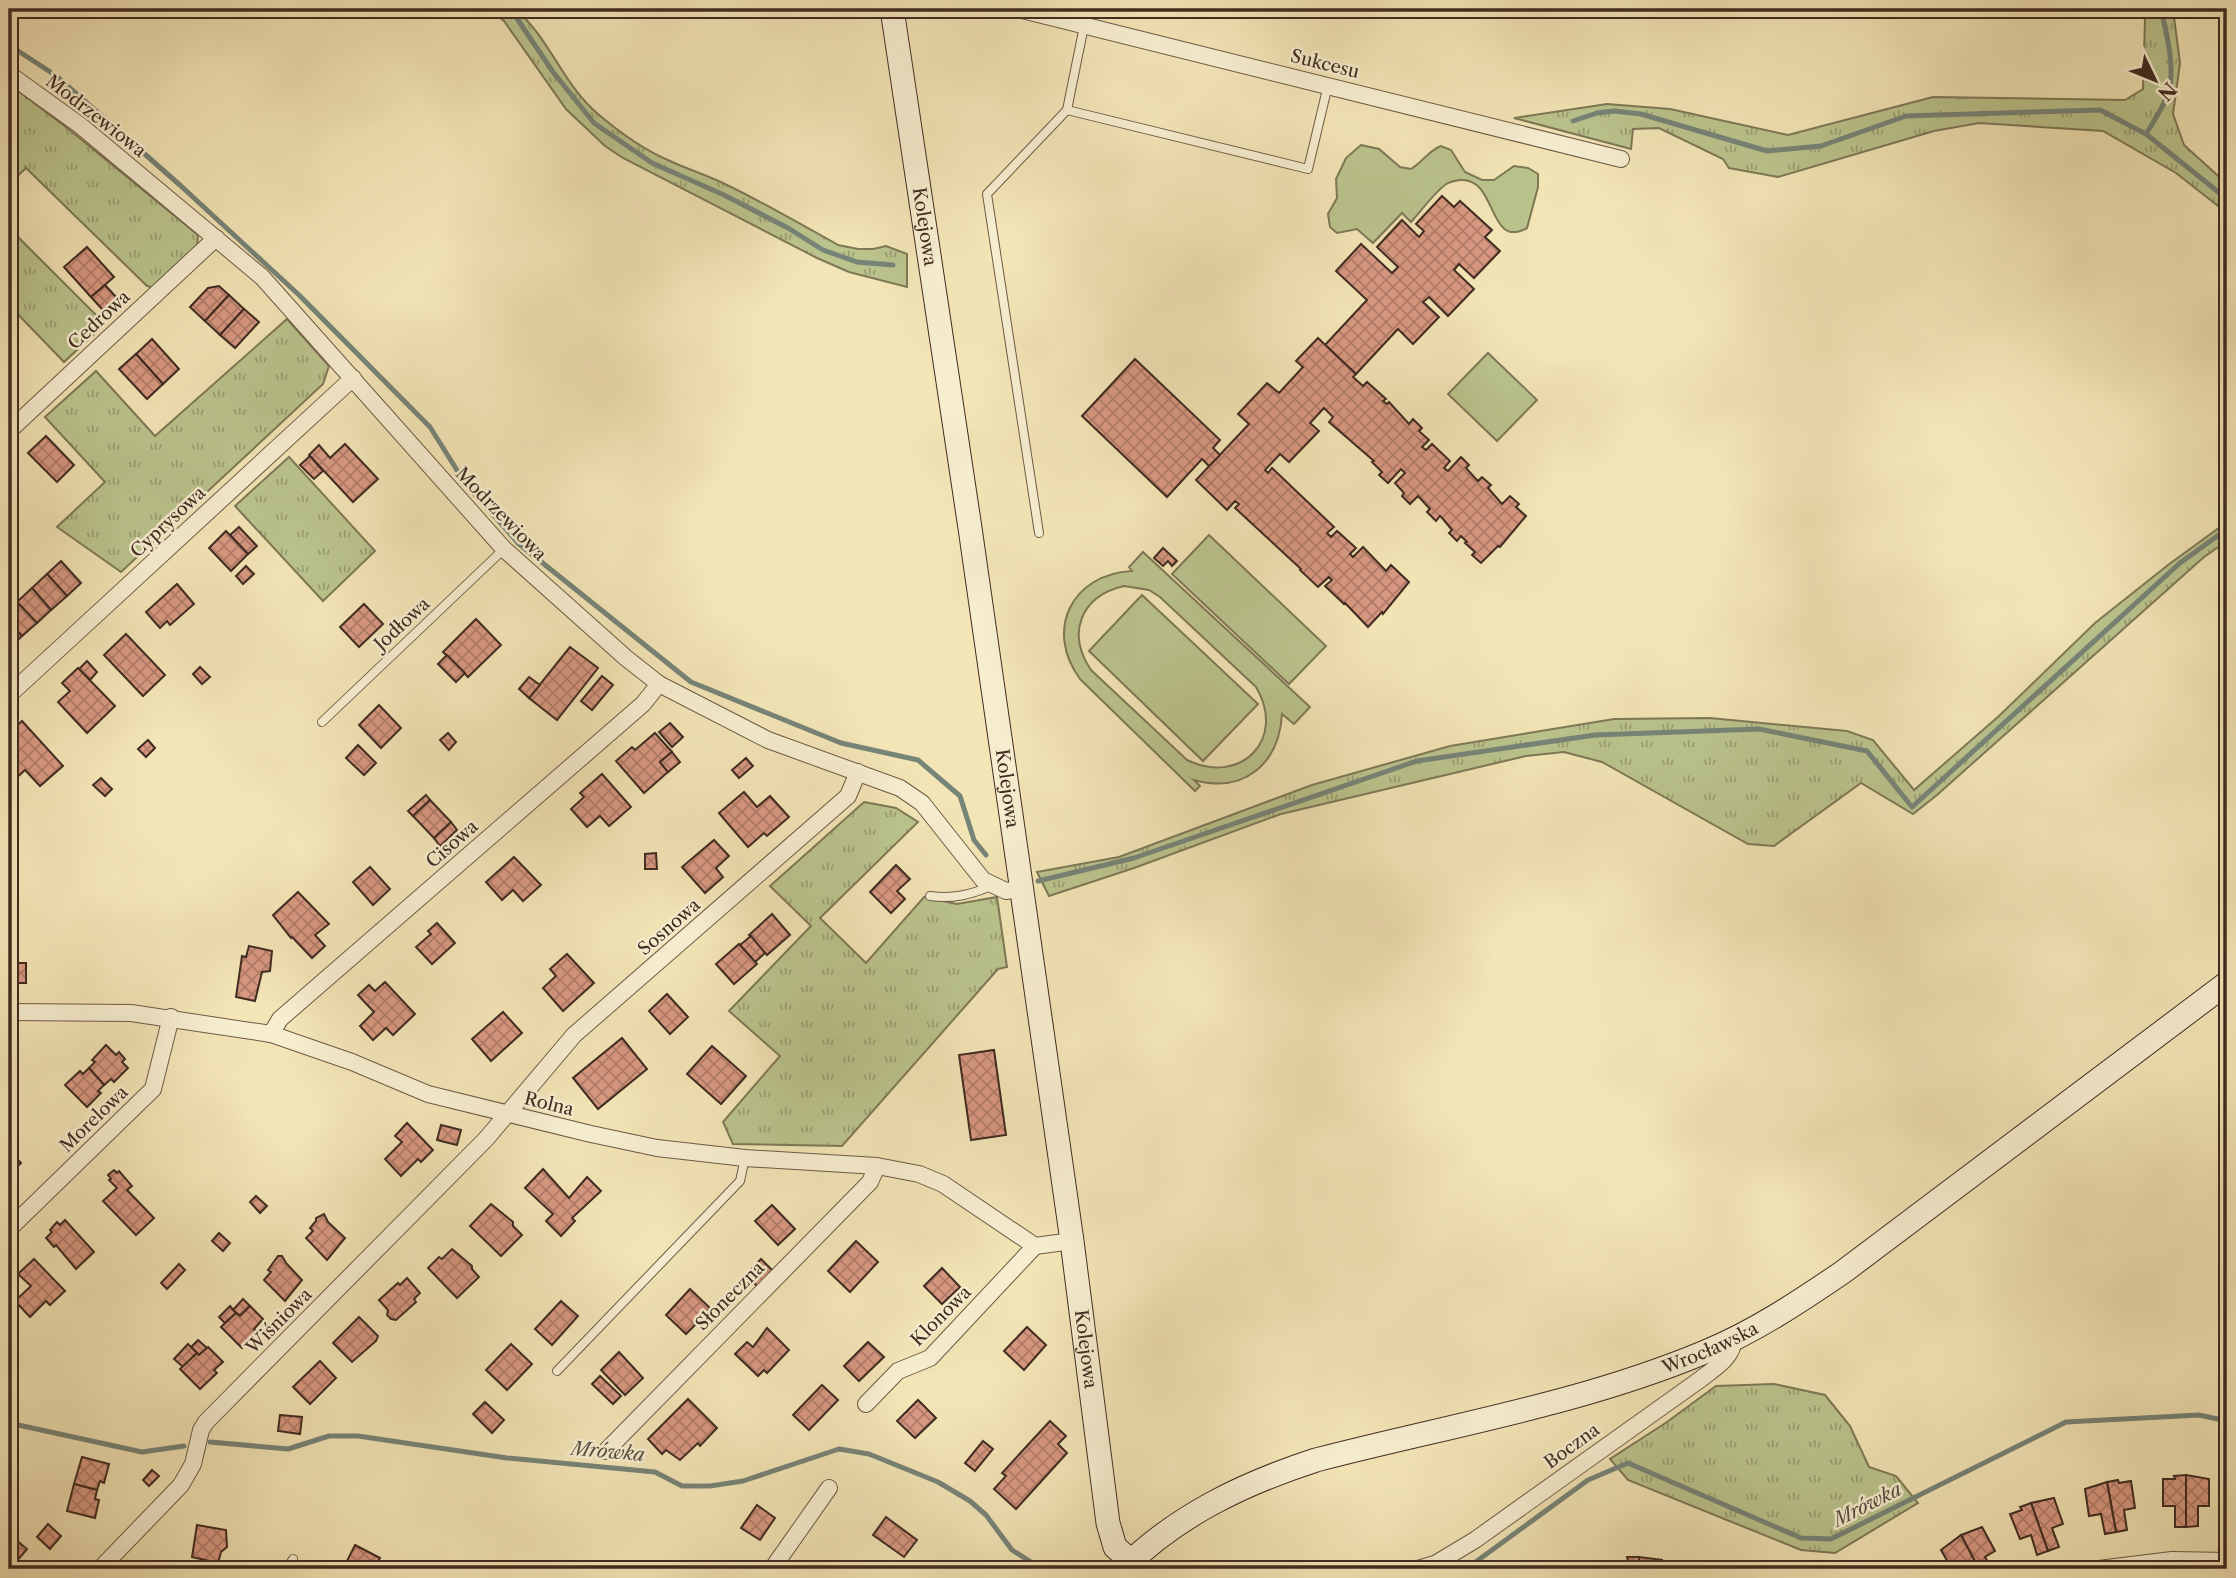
<svg xmlns="http://www.w3.org/2000/svg" width="2236" height="1578" font-family="'Libre Caslon Text',serif">
<style>
.grass{fill:url(#grass-tufts);stroke:#7e7857;stroke-width:2}
.green{fill:#bbc48d;stroke:#7e7857;stroke-width:2;fill-rule:evenodd}
.lines{fill:none;stroke-linecap:round;stroke-linejoin:round}
.stream{stroke:#778478;stroke-width:5}
.building{fill:url(#building-cross-hatch);stroke:#402b21;stroke-width:2}
.lane-casing{stroke:#6d5a46;stroke-width:10}
.street-casing{stroke:#6d5a46;stroke-width:18}
.secondary-casing{stroke:#402b21;stroke-width:25}
.lane{stroke:#f7eed0;stroke-width:8}
.street{stroke:#f7eed0;stroke-width:16}
.secondary{stroke:#f7eed0;stroke-width:23}
.labels{text-anchor:middle;stroke-width:5;stroke-linejoin:round;paint-order:stroke}
.street-label{font-size:18px;fill:#402b21;stroke:#f7eed0}
.water-label{font-size:19px;font-style:italic;fill:#575045;stroke:#f7eed0}
</style>
<defs>
<pattern id="grass-tufts" width="24" height="20" patternUnits="userSpaceOnUse" patternTransform="scale(1.75)"><rect width="24" height="20" fill="#bbc48d"/><path d="M3 7l-1-3M5 7V3M7 7l1-3M15 17l-1-3M17 17v-4M19 17l1-3" fill="none" stroke="#999f73"/></pattern>
<pattern id="building-cross-hatch" width="8" height="8" patternUnits="userSpaceOnUse" patternTransform="scale(1.75)"><rect width="8" height="8" fill="#d89881"/><path d="M0 0l8 8M0 8l8-8" fill="none" stroke="#b17c69"/></pattern>
</defs>
<rect width="100%" height="100%" fill="#f3e5b6"/>
<filter id="stains"><feTurbulence type="fractalNoise" baseFrequency=".00286" numOctaves="4"/><feColorMatrix values="0 0 0 0 .2 0 0 0 0 .09 0 0 0 0 .02 0 0 0 .5 -.17"/></filter>
<radialGradient id="worn" r=".72"><stop offset=".6" stop-color="#630" stop-opacity="0"/><stop offset="1" stop-color="#630" stop-opacity=".3"/></radialGradient>
<g class="grass">
<path d="M488,9H515C550,38 563,85 598,114C619,132 644,150 670,161C689,170 710,176 729,186C766,204 802,225 838,245L858,249H873L886,246L907,254V287L849,272L817,258L623,158L605,146L566,109L504,21Z"/>
<path d="M2142,9H2173L2180,63L2173,114L2184,145L2227,184V213L2176,173L2103,131L1979,123L1934,131L1778,177L1729,168L1723,159L1659,128L1633,129L1631,149L1514,118L1607,104L1670,109L1788,135L1933,97L2125,100L2143,89L2145,18Z"/>
<path d="M9,84L66,127L198,235L197,247L155,288L147,286L26,168L9,184Z"/>
<path d="M9,228L105,324L64,362L9,305Z"/>
<path d="M287,319L329,366L323,384L121,572L57,527L105,482L45,417L96,371L155,436Z"/>
<path d="M289,457L375,551L323,601L235,506Z"/>
<path d="M2227,522V541L2204,557L1937,795L1913,814L1861,783L1774,846L1748,844L1602,762L1564,752L1526,756L1281,814L1134,868L1049,896L1037,872L1119,857L1312,785L1450,746L1614,719L1710,718L1847,731L1873,740L1914,790L1999,716L2095,623L2168,565Z"/>
<path d="M864,802L896,808L918,822L820,918L866,963L924,897L957,904L997,897L1007,967L998,969L842,1146L733,1144L723,1122L780,1056L729,1011L811,926L770,886Z"/>
<path d="M1774,1384L1825,1395L1850,1426L1869,1467L1896,1476L1918,1503L1835,1553L1801,1550L1628,1480L1610,1459L1667,1422L1716,1386Z"/>
</g>
<g class="green">
<path d="M1361,145L1379,149L1400,167L1411,169C1423,162 1428,151 1441,146L1451,150L1465,172L1482,180H1494L1514,166L1528,168L1538,174V187L1527,228C1487,250 1498,177 1460,180C1455,181 1450,181 1445,185C1434,193 1421,211 1411,222L1402,213L1373,243L1357,229L1337,233L1330,227L1328,214L1337,198L1336,179L1346,158Z"/>
<path d="M1488,353L1537,400L1497,441L1448,394Z"/>
<path d="M1209,535L1326,646L1289,684L1172,574Z"/>
<path d="M1143,552L1310,707L1294,724L1282,714C1279,764 1244,794 1194,780L1200,786L1195,791L1080,679C1044,630 1072,574 1132,571L1129,567ZM1124,586L1149,590L1160,597L1256,687C1287,739 1241,786 1187,760L1091,670C1066,633 1081,596 1124,586Z"/>
<path d="M1142,595L1258,704L1203,761L1089,651Z"/>
</g>
<g class="lines">
<g class="stream">
<path d="M505,9L516,17L553,72L594,123L652,163L724,195L788,228L823,250L857,262L893,265"/>
<path d="M9,45L55,75L181,186L299,295L430,427L465,483L519,544L691,682L841,743L918,760L960,796L974,840L986,855"/>
<path d="M1573,121L1597,113L1614,111L1641,114L1767,151L1821,146L1906,116L2100,110L2146,134L2227,199"/>
<path d="M2146,134C2155,119 2167,102 2170,85C2174,61 2166,32 2161,9"/>
<path d="M1038,881L1134,858L1417,761L1595,735L1759,729L1867,751L1912,807L2180,563L2227,529"/>
<path d="M9,1423L142,1452L184,1446"/>
<path d="M210,1442L288,1449L329,1436H358L507,1458L655,1472L682,1486H710L743,1481L839,1449L869,1454L938,1482L970,1501L986,1515L1012,1550L1042,1569"/>
<path d="M1466,1569L1588,1480L1628,1463L1801,1538L1831,1539L2066,1422L2199,1415L2227,1421"/>
</g>
</g>
<g class="building">
<path d="M1442,196L1454,207L1460,201L1492,230L1485,237L1500,251L1474,278L1459,264L1454,270L1474,289L1448,316L1429,297L1423,302L1439,317L1413,344L1398,329L1356,374L1325,345L1367,300L1336,271L1361,244L1392,273L1398,267L1377,247L1402,220L1419,237L1424,231L1416,224Z"/>
<path d="M87,247L114,277L91,297L64,267Z"/>
<path d="M105,285L117,298L103,310L91,297Z"/>
<path d="M219,286L229,295L205,321L190,307L208,288Z"/>
<path d="M229,295L244,309L220,335L205,321Z"/>
<path d="M244,309L259,322L235,348L220,335Z"/>
<path d="M1318,338L1356,374L1353,377L1363,386L1367,382L1386,399L1383,401L1387,404L1389,402L1409,424L1413,419L1422,428L1419,431L1429,440L1422,447L1426,450L1432,444L1450,461L1444,468L1448,471L1461,457L1469,465L1466,468L1475,478L1478,481L1482,477L1491,485L1488,488L1502,504L1510,496L1519,504L1516,507L1526,516L1500,547L1498,546L1481,563L1472,555L1475,552L1465,543L1467,542L1461,536L1457,541L1449,533L1452,530L1443,519L1440,516L1436,521L1427,512L1430,509L1418,496L1410,504L1402,496L1404,493L1395,483L1405,473L1401,469L1388,483L1379,475L1382,472L1372,462L1374,461L1329,422L1333,417L1324,408L1310,423L1319,431L1289,462L1280,454L1265,470L1268,473L1272,468L1334,527L1327,533L1331,537L1337,531L1356,548L1350,554L1353,557L1363,547L1386,571L1391,565L1409,582L1383,614L1382,612L1368,627L1345,603L1344,604L1325,586L1332,580L1329,577L1318,587L1300,570L1301,569L1235,508L1239,504L1235,501L1227,510L1196,480L1249,424L1238,414L1267,383L1279,393L1303,367L1296,361Z"/>
<path d="M152,339L179,369L163,384L136,354Z"/>
<path d="M136,354L163,384L147,399L119,369Z"/>
<path d="M1135,359L1220,440L1213,448L1220,455L1209,466L1202,459L1167,497L1082,416Z"/>
<path d="M46,436L74,465L57,482L28,453Z"/>
<path d="M345,444L378,479L353,502L309,455L319,445L330,458Z"/>
<path d="M310,456L323,471L314,479L300,465Z"/>
<path d="M239,527L257,546L248,554L230,535Z"/>
<path d="M226,531L248,554L231,571L209,548Z"/>
<path d="M1163,548L1177,561L1172,566L1168,561L1163,566L1154,558Z"/>
<path d="M61,561L81,583L67,596L47,574Z"/>
<path d="M246,566L254,574L243,584L236,576Z"/>
<path d="M47,574L67,596L51,610L32,588Z"/>
<path d="M177,584L194,604L170,625L167,621L160,628L146,612Z"/>
<path d="M32,588L51,610L37,623L17,602Z"/>
<path d="M17,602L37,623L22,636L9,622V609Z"/>
<path d="M364,604L383,624L359,647L340,627Z"/>
<path d="M476,619L501,645L468,677L443,652Z"/>
<path d="M9,622L22,636L9,649Z"/>
<path d="M126,634L165,675L143,696L104,655Z"/>
<path d="M570,647L598,668L557,720L529,698Z"/>
<path d="M447,655L465,673L456,682L438,664Z"/>
<path d="M87,661L97,672L90,680L79,669Z"/>
<path d="M200,667L210,677L202,684L193,674Z"/>
<path d="M78,668L115,706L87,733L58,702L70,691L62,683Z"/>
<path d="M602,676L613,685L592,710L581,701Z"/>
<path d="M529,677L540,685L529,698L519,689Z"/>
<path d="M379,705L401,728L381,748L359,725Z"/>
<path d="M22,721L63,766L40,786L25,770L15,779L11,775L9,776V733Z"/>
<path d="M670,723L683,737L672,747L659,732Z"/>
<path d="M448,733L456,742L449,750L440,740Z"/>
<path d="M655,733L672,752L660,762L668,772L644,793L616,761L632,747L635,750Z"/>
<path d="M148,740L155,748L146,757L138,749Z"/>
<path d="M358,745L376,763L364,775L346,758Z"/>
<path d="M672,752L680,762L668,772L660,762Z"/>
<path d="M746,758L753,766L739,778L732,770Z"/>
<path d="M602,774L631,807L609,826L600,816L587,827L571,809L584,797L580,793Z"/>
<path d="M101,778L112,789L105,796L93,785Z"/>
<path d="M744,792L757,807L770,796L789,817L767,836L764,833L748,847L719,813Z"/>
<path d="M426,795L430,800L413,816L408,811Z"/>
<path d="M430,800L451,822L434,838L413,816Z"/>
<path d="M451,822L457,830L440,846L434,838Z"/>
<path d="M714,840L729,856L716,868L723,877L705,893L682,867Z"/>
<path d="M656,853L657,869H645V854Z"/>
<path d="M514,857L541,885L523,901L513,890L502,900L486,882Z"/>
<path d="M896,865L910,879L897,891L905,899L891,913L870,892Z"/>
<path d="M370,867L390,889L373,905L353,882Z"/>
<path d="M298,892L329,924L315,935L325,946L312,958L292,937L291,938L273,915Z"/>
<path d="M772,914L790,935L767,955L749,935Z"/>
<path d="M437,923L455,943L432,964L416,947L431,934L428,931Z"/>
<path d="M751,936L765,953L755,962L740,945Z"/>
<path d="M739,944L757,964L734,984L716,964Z"/>
<path d="M249,946L272,951L270,971L262,972L255,1001L236,997L242,956L246,957Z"/>
<path d="M567,954L594,983L563,1011L543,988L556,976L550,969Z"/>
<rect x="9" y="963" width="17" height="20"/>
<path d="M385,982L415,1014L393,1035L386,1028L373,1040L360,1026L374,1012L358,995L369,985L375,991Z"/>
<path d="M667,994L688,1017L670,1034L649,1011Z"/>
<path d="M503,1012L522,1033L491,1061L472,1039Z"/>
<path d="M622,1038L647,1069L598,1109L573,1078Z"/>
<path d="M106,1045L116,1055L119,1052L125,1059L122,1062L128,1068L114,1082L111,1079L104,1085L89,1068L95,1062L92,1060Z"/>
<path d="M712,1046L746,1076L721,1104L687,1074Z"/>
<path d="M994,1050L1006,1135L971,1140L959,1055Z"/>
<path d="M89,1068L104,1085L98,1091L101,1093L87,1107L65,1085L80,1071L83,1074Z"/>
<path d="M407,1123L433,1150L421,1162L418,1159L401,1176L385,1159L402,1142L395,1136Z"/>
<path d="M441,1125L461,1130L457,1145L437,1140Z"/>
<path d="M9,1150L21,1163L13,1171L17,1174L9,1182Z"/>
<path d="M543,1169L569,1198L587,1177L601,1191L572,1218L575,1221L561,1236L546,1221L553,1214L525,1188Z"/>
<path d="M114,1170L117,1173L119,1171L132,1186L127,1190L154,1218L136,1235L103,1201L117,1188L109,1180L111,1179L108,1175Z"/>
<path d="M256,1196L267,1206L260,1213L250,1202Z"/>
<path d="M491,1204L513,1222V1226L522,1235L501,1256L470,1226Z"/>
<path d="M772,1205L795,1229L778,1245L755,1221Z"/>
<path d="M324,1214L328,1222L345,1238L327,1260L306,1238L313,1231L310,1228L316,1221V1218Z"/>
<path d="M65,1220L94,1252L76,1269L56,1245L54,1247L46,1238L52,1232L50,1230L57,1222L60,1225Z"/>
<path d="M219,1233L230,1243L223,1251L212,1241Z"/>
<path d="M856,1241L878,1262L850,1292L828,1271Z"/>
<path d="M452,1249L472,1266V1269L479,1277L457,1298L428,1268L439,1257L442,1259Z"/>
<path d="M278,1256H282L286,1263L302,1280L285,1301L264,1280L271,1272L268,1270Z"/>
<path d="M34,1259L65,1291L50,1305L46,1301L30,1317L15,1301L31,1286L18,1274Z"/>
<path d="M761,1259L773,1271L758,1287L746,1275Z"/>
<path d="M179,1264L185,1270L167,1289L161,1283Z"/>
<path d="M942,1268L960,1287L942,1304L924,1286Z"/>
<path d="M407,1278L420,1293L414,1299L416,1302L396,1320L391,1319L387,1315L388,1310L379,1300L398,1283L400,1285Z"/>
<path d="M690,1289L711,1309L686,1334L666,1315Z"/>
<path d="M243,1299L250,1306L240,1316L233,1310Z"/>
<path d="M561,1301L578,1316L552,1345L535,1329Z"/>
<path d="M230,1306L236,1313L225,1323L219,1317Z"/>
<path d="M250,1306L263,1319L254,1329L258,1333L242,1348L221,1327L236,1313L240,1316Z"/>
<path d="M359,1317L378,1336L376,1341L352,1362L333,1343Z"/>
<path d="M1027,1327L1046,1345L1024,1370L1004,1351Z"/>
<path d="M767,1328L789,1350L767,1373L764,1370L758,1376L735,1354L747,1342L753,1347Z"/>
<path d="M198,1340L207,1348L199,1355L191,1347Z"/>
<path d="M868,1342L884,1357L859,1381L844,1366Z"/>
<path d="M188,1344L197,1353L183,1367L174,1359Z"/>
<path d="M511,1344L532,1364L507,1390L486,1370Z"/>
<path d="M208,1347L223,1362L214,1370L217,1373L200,1389L180,1369L197,1353L199,1355Z"/>
<path d="M619,1352L643,1378L625,1395L601,1370Z"/>
<path d="M320,1361L336,1378L310,1404L293,1387Z"/>
<path d="M600,1376L621,1396L613,1404L592,1384Z"/>
<path d="M822,1385L838,1400L809,1430L793,1415Z"/>
<path d="M688,1399L717,1428L700,1446L698,1443L680,1460L666,1450L662,1454L648,1439Z"/>
<path d="M918,1400L936,1418L915,1438L897,1421Z"/>
<path d="M485,1402L504,1420L492,1433L473,1414Z"/>
<path d="M280,1415L302,1417L300,1434L278,1431Z"/>
<path d="M1050,1421L1066,1436L1058,1444L1067,1453L1016,1509L994,1489L1006,1476L1002,1473Z"/>
<path d="M983,1441L993,1449L975,1471L965,1463Z"/>
<path d="M82,1457L109,1464L104,1483L100,1481L97,1490L74,1484Z"/>
<path d="M152,1470L159,1476L149,1486L143,1480Z"/>
<path d="M2186,1475V1527H2175V1506H2163V1479H2175L2174,1476Z"/>
<path d="M2186,1475L2209,1479V1506H2198V1526L2186,1527Z"/>
<path d="M2118,1480L2119,1483L2131,1481L2135,1508L2124,1510L2127,1530L2116,1532L2107,1482Z"/>
<path d="M2107,1482L2116,1532L2105,1534L2101,1514L2089,1516L2085,1489Z"/>
<path d="M74,1484L97,1490L95,1499L99,1500L95,1518L67,1511Z"/>
<path d="M2054,1498L2063,1524L2052,1528L2059,1547L2048,1551L2031,1503Z"/>
<path d="M2031,1503L2048,1551L2037,1555L2031,1535L2020,1539L2010,1514L2022,1510L2020,1507Z"/>
<path d="M757,1505L775,1518L760,1540L741,1528Z"/>
<path d="M886,1517L917,1540L904,1557L873,1535Z"/>
<path d="M48,1524L61,1536L50,1549L37,1537Z"/>
<path d="M197,1525L226,1530L227,1547L221,1552L218,1563L192,1557Z"/>
<path d="M1982,1527L1995,1551L1985,1557L1992,1569H1979L1961,1535Z"/>
<path d="M9,1534L27,1549L10,1569H9Z"/>
<path d="M1961,1535L1979,1569H1952L1941,1550Z"/>
<path d="M355,1545L380,1558L374,1569H343Z"/>
<path d="M1627,1557H1639V1569H1616V1561H1628Z"/>
<path d="M1639,1557L1662,1560V1569H1639Z"/>
</g>
<g class="lines">
<defs>
<g id="lane">
<path d="M1084,26L1067,110L1308,169L1328,85"/>
<path d="M1039,533L987,194L1067,110"/>
<path d="M322,722L504,549"/>
<path d="M930,896C953,899 970,895 991,886"/>
<path d="M557,1371L740,1181L745,1158"/>
<path d="M287,1569L293,1559"/>
</g>
<g id="street">
<path d="M1018,9L1621,159"/>
<path d="M9,74L81,126L262,277L504,549L626,658L659,684L768,740L900,788L922,803L983,880L1006,891L1021,889"/>
<path d="M9,431L216,238"/>
<path d="M9,695L353,378"/>
<path d="M9,1012L131,1013L271,1034L352,1062L428,1094L591,1134L657,1148L745,1158L877,1166L919,1174L943,1184L1035,1246L1072,1241"/>
<path d="M271,1034L280,1019L643,704L659,684"/>
<path d="M9,1229L153,1089L171,1017"/>
<path d="M866,1404L898,1371L930,1358L1035,1246"/>
<path d="M606,1451L870,1182L877,1166"/>
<path d="M100,1569L181,1485L193,1464L201,1430L206,1422L486,1139L574,1035L848,796L858,772"/>
<path d="M772,1569L829,1488"/>
<path d="M1418,1569L1435,1564L1475,1540L1698,1381C1713,1369 1733,1359 1734,1338"/>
<path d="M2099,1569L2172,1560L2227,1561"/>
</g>
<g id="secondary">
<path id="s1" d="M892,9L970,528L1072,1241L1108,1523L1115,1547L1131,1561"/>
<path id="s2" d="M1123,1569C1177,1515 1245,1483 1316,1460C1446,1426 1581,1404 1705,1352C1754,1332 1799,1302 1843,1272L2227,983"/>
</g>
</defs>
<use href="#lane" class="lane-casing"/>
<use href="#street" class="street-casing"/>
<use href="#secondary" class="secondary-casing"/>
<use href="#lane" class="lane"/>
<use href="#street" class="street"/>
<use href="#secondary" class="secondary"/>
</g>
<g class="labels">
<g class="street-label">
<text transform="translate(1325 64) rotate(14)" y="6">Sukcesu</text>
<text transform="translate(96 116) rotate(38)" y="6">Modrzewiowa</text>
<text dy="6" stroke="none"><textPath href="#s1" startOffset="220">Kolejowa</textPath></text>
<text transform="translate(99 320) rotate(-43)" y="6">Cedrowa</text>
<text transform="translate(501 514) rotate(46)" y="6">Modrzewiowa</text>
<text transform="translate(168 522) rotate(-43)" y="6">Cyprysowa</text>
<text transform="translate(402 624) rotate(-43)" y="6">Jodłowa</text>
<text dy="6" stroke="none"><textPath href="#s1" startOffset="788">Kolejowa</textPath></text>
<text transform="translate(452 844) rotate(-41)" y="6">Cisowa</text>
<text transform="translate(669 927) rotate(-41)" y="6">Sosnowa</text>
<text transform="translate(549 1104) rotate(14)" y="6">Rolna</text>
<text transform="translate(94 1119) rotate(-44)" y="6">Morelowa</text>
<text transform="translate(730 1296) rotate(-45)" y="6">Słoneczna</text>
<text transform="translate(941 1316) rotate(-45)" y="6">Klonowa</text>
<text transform="translate(279 1321) rotate(-45)" y="6">Wiśniowa</text>
<text dy="6" stroke="none"><textPath href="#s2" startOffset="634">Wrocławska</textPath></text>
<text dy="6" stroke="none"><textPath href="#s1" startOffset="1354">Kolejowa</textPath></text>
<text transform="translate(1572 1446) rotate(-36)" y="6">Boczna</text>
</g>
<g class="water-label">
<text transform="translate(608 1451) rotate(5)" y="7">Mrówka</text>
<text transform="translate(1867 1504) rotate(-27)" y="7">Mrówka</text>
</g>
</g>
<rect width="2236" height="1578" fill="none" stroke="#f3e5b6" stroke-width="35"/>
<rect x="10" y="10" width="2215" height="1557" fill="none" stroke="#402b21" stroke-width="3.5"/>
<rect x="18" y="18" width="2201" height="1543" fill="none" stroke="#402b21" stroke-width="2"/>
<g transform="translate(2155 80) rotate(133)" stroke="#f7eed0" stroke-width="5" paint-order="stroke">
<path d="M0-5L12 26L0 18L-12 26Z" fill="#402b21"/>
<text y="-10" font-size="19" font-weight="bold" text-anchor="middle" fill="#402b21">N</text>
</g>
<rect width="100%" height="100%" filter="url(#stains)"/>
<rect width="100%" height="100%" fill="url(#worn)"/>
</svg>
